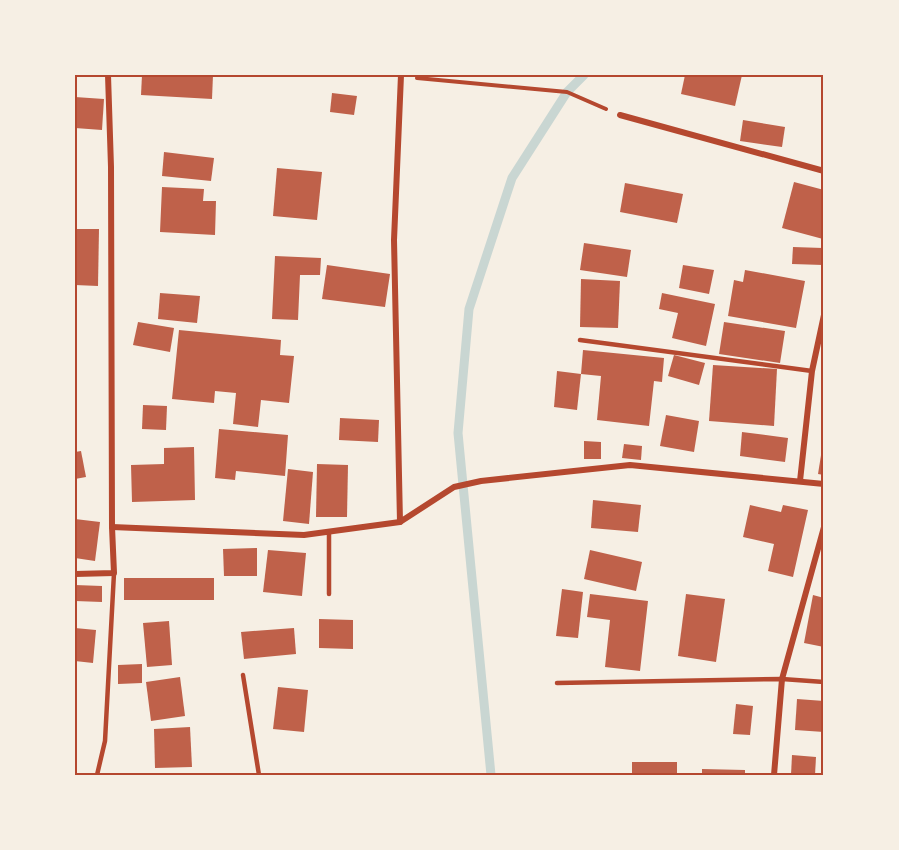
<svg xmlns="http://www.w3.org/2000/svg" width="899" height="850" font-family="'Titillium Web',sans-serif">
<style>
.lines{fill:none;stroke-linecap:round;stroke-linejoin:round}
.stream{stroke:#c9d6d2;stroke-width:9}
.building{fill:#bf614a}
.path{stroke:#b5482f;stroke-width:4}
.service{stroke:#b5482f;stroke-width:4.5}
.minor{stroke:#b5482f;stroke-width:6}
.neatline{fill:none;stroke:#b5482f;stroke-width:2}
</style>
<rect width="100%" height="100%" fill="#f6efe4"/>
<g class="lines">
<path class="stream" d="M491,775L458,433L469,309L512,178L567,92L584,75"/>
</g>
<g class="building">
<path d="M142,75H213L212,99L141,95Z"/>
<path d="M685,75H742L735,106L681,94Z"/>
<path d="M332,93L357,96L354,115L330,112Z"/>
<path d="M75,97L104,99L102,130L75,128Z"/>
<path d="M743,120L785,127L782,147L740,141Z"/>
<path d="M164,152L214,158L211,181L162,176Z"/>
<path d="M277,168L322,172L317,220L273,216Z"/>
<path d="M794,182L824,190L823,239L782,228Z"/>
<path d="M625,183L683,194L677,223L620,212Z"/>
<path d="M162,187L204,189L203,201H216L215,235L160,232Z"/>
<path d="M75,229H99L98,286L75,285Z"/>
<path d="M584,243L631,250L627,277L580,270Z"/>
<path d="M793,247L823,248V265L792,264Z"/>
<path d="M275,256L321,258L320,275H300L298,320L272,319Z"/>
<path d="M327,265L390,274L385,307L322,299Z"/>
<path d="M683,265L714,270L709,294L679,288Z"/>
<path d="M745,270L805,281L796,328L728,316L734,280L743,282Z"/>
<path d="M581,279L620,281L618,328L580,327Z"/>
<path d="M160,293L200,296L197,323L158,319Z"/>
<path d="M662,293L715,304L706,346L672,338L678,313L659,309Z"/>
<path d="M138,322L174,328L170,352L133,345Z"/>
<path d="M724,322L785,331L780,363L719,354Z"/>
<path d="M179,330L281,340L280,355L294,356L289,403L261,400L258,427L233,424L236,393L215,391L214,403L172,399Z"/>
<path d="M583,350L664,358L662,382L654,381L649,426L597,420L601,376L581,374Z"/>
<path d="M674,355L705,363L699,385L668,376Z"/>
<path d="M713,365L777,369L774,426L709,421Z"/>
<path d="M557,371L581,374L577,410L554,407Z"/>
<path d="M143,405L167,406L166,430L142,429Z"/>
<path d="M666,415L699,421L694,452L660,446Z"/>
<path d="M340,418L379,420L378,442L339,440Z"/>
<path d="M219,429L288,435L285,476L236,471L235,480L215,478Z"/>
<path d="M742,432L788,438L785,462L740,456Z"/>
<path d="M584,441L601,442V459H584Z"/>
<path d="M624,444L642,446L641,460L622,458Z"/>
<path d="M194,447L195,500L132,502L131,465L164,464V448Z"/>
<path d="M822,449L824,450V475L818,474Z"/>
<path d="M81,451L86,477L75,479V452Z"/>
<path d="M317,464L348,465L347,517H316Z"/>
<path d="M288,469L313,472L309,524L283,521Z"/>
<path d="M593,500L641,505L638,532L591,528Z"/>
<path d="M750,505L781,512L783,505L808,510L793,577L768,571L774,544L743,537Z"/>
<path d="M75,519L100,522L95,561L75,558Z"/>
<path d="M257,548V576H224L223,549Z"/>
<path d="M268,550L306,553L302,596L263,592Z"/>
<path d="M590,550L642,562L636,591L584,579Z"/>
<rect x="124" y="578" width="90" height="22"/>
<path d="M75,585L102,586V602L75,601Z"/>
<path d="M562,589L583,592L578,638L556,636Z"/>
<path d="M590,594L648,601L640,671L605,667L610,620L587,617Z"/>
<path d="M686,594L725,599L716,662L678,656Z"/>
<path d="M813,595L824,598V647L804,643Z"/>
<path d="M319,619L353,620V649L319,648Z"/>
<path d="M169,621L172,665L147,667L143,623Z"/>
<path d="M75,628L96,630L93,663L75,661Z"/>
<path d="M294,628L296,654L244,659L241,632Z"/>
<path d="M142,664V683L118,684V665Z"/>
<path d="M180,677L185,716L151,721L146,682Z"/>
<path d="M278,687L308,690L304,732L273,729Z"/>
<path d="M797,699L824,701V732L795,730Z"/>
<path d="M736,704L753,706L750,735L733,734Z"/>
<path d="M190,727L192,767L155,768L154,729Z"/>
<path d="M792,755L816,757L815,775H791Z"/>
<rect x="632" y="762" width="45" height="13"/>
<path d="M702,769L745,770V775H702Z"/>
</g>
<g class="lines">
<path class="path" d="M417,78L567,92L606,109"/>
<g class="service">
<path d="M580,340L812,371"/>
<path d="M329,594V532"/>
<path d="M243,675L259,775"/>
<path d="M557,683L782,679L824,682"/>
<path d="M97,775L105,741L114,573"/>
</g>
<g class="minor">
<path d="M620,115L824,171"/>
<path d="M800,481L812,371L824,315"/>
<path d="M400,522L394,240L401,75"/>
<path d="M112,527L304,535L400,522L454,487L481,481L630,465L824,484"/>
<path d="M75,574L114,573L112,527L111,167L108,75"/>
<path d="M774,775L782,679L824,527"/>
</g>
</g>
<rect width="899" height="850" fill="none" stroke="#f6efe4" stroke-width="153"/>
<rect x="76" y="76" width="746" height="698" class="neatline"/>
</svg>
